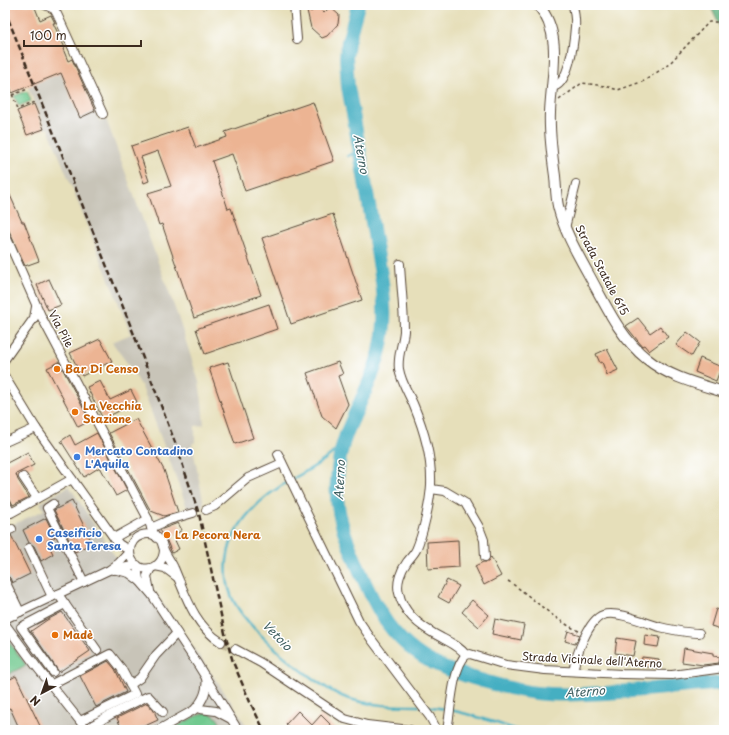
<svg xmlns="http://www.w3.org/2000/svg" width="729" height="735" font-family="'Playpen Sans',sans-serif">
<style>
.industrial{fill:#c8c4b8}
.green{fill:#71c98f;stroke:#567a56}
.forest{fill:#5cad7a;stroke:#4c6c4c}
.lines{fill:none;stroke-linecap:round;stroke-linejoin:round}
.stream{stroke:#44afc2;stroke-width:2.5}
.river{stroke:#44afc2;stroke-width:14}
.building{fill:#ecb493}
.minor-tunnel{stroke:#c4bb9b;stroke-width:8;stroke-dasharray:8 4;stroke-linecap:butt}
.minor-casing{stroke:#554535;stroke-width:10}
.major-casing{stroke:#554535;stroke-width:12}
.path{stroke:#554535;stroke-width:1.5;stroke-dasharray:3 3;stroke-linecap:butt}
.minor{stroke:#fff;stroke-width:8}
.major{stroke:#fff;stroke-width:10}
.rail{stroke:#3b2a1e;stroke-width:2.5;stroke-dasharray:6 3;stroke-linecap:butt}
.food-dot{fill:#e8710a;stroke:#fff;stroke-width:1.5}
.shop-dot{fill:#3f7fe0;stroke:#fff;stroke-width:1.5}
.labels{text-anchor:middle;stroke-width:3;stroke-linejoin:round;paint-order:stroke}
.street-label{font-size:11px;fill:#3b2a1e;stroke:#fff}
.food-label{font-size:11px;font-weight:bold;fill:#c56008;stroke:#fff;text-anchor:start}
.shop-label{font-size:11px;font-weight:bold;fill:#366cbe;stroke:#fff;text-anchor:start}
.water-label{font-size:12px;font-style:italic;fill:#3f5f60;stroke:#fff}
</style>
<rect width="100%" height="100%" fill="#fff"/>
<filter id="ink" filterUnits="userSpaceOnUse"><feTurbulence type="fractalNoise" baseFrequency=".025" numOctaves="2"/><feDisplacementMap in="SourceGraphic" scale="8" xChannelSelector="R" yChannelSelector="G"/><feConvolveMatrix kernelMatrix="1 2 1 2 8 2 1 2 1" color-interpolation-filters="sRGB"/></filter>
<filter id="wash" filterUnits="userSpaceOnUse"><feTurbulence type="fractalNoise" baseFrequency=".012" numOctaves="4" result="noise"/><feDisplacementMap in="SourceGraphic" scale="16" xChannelSelector="R" yChannelSelector="G"/><feGaussianBlur stdDeviation="0.9" result="paint"/><feColorMatrix in="noise" values="0 0 0 0 0 0 0 0 0 0 0 0 0 0 0 0 0 1.4 0 .05"/><feComposite in="paint" operator="in"/></filter>
<g filter="url(#wash)">
<rect width="100%" height="100%" fill="#e6dfba"/>
<g class="industrial">
<path d="M34,5L79,117L95,111L99,121L106,119L178,317L199,382L202,401L204,425L195,426V442L192,444L204,505L188,510L142,387L132,370L112,342L131,334L48,128L45,129L28,87L32,85Z"/>
<path d="M69,486L115,556L143,590L151,587L236,709L249,730H5V676L26,665L5,637V609L13,604L5,588V528L44,510L40,503Z"/>
</g>
<g class="green">
<path d="M27,91L31,101L19,106L14,96Z"/>
<path d="M5,637L26,665L5,676Z"/>
<path d="M206,713C217,715 220,720 221,730H171L194,717Z"/>
</g>
<path class="forest" d="M710,5H724V36Z"/>
<g class="lines">
<g class="stream">
<path d="M348,156L356,152L359,147"/>
<path d="M344,440C328,463 304,471 281,486C264,497 249,510 238,528C226,547 223,573 231,595C242,626 314,685 344,697C368,706 394,706 419,706"/>
<path d="M424,706C457,709 487,720 518,730"/>
</g>
<path class="river" d="M358,5L348,42L346,57L348,87C357,134 365,181 373,228C378,259 386,292 384,324C382,363 362,396 347,432C341,447 338,464 337,481C334,514 350,549 363,578C375,605 386,627 408,646C427,663 450,671 473,678C494,684 515,691 536,693C563,696 591,694 619,692C654,689 689,686 724,683"/>
</g>
<g id="blocks">
<g class="building">
<path d="M5,5H34L40,20L51,15L55,23H53L65,48L63,49L68,61L72,59L95,111L80,118L61,73L12,93L7,78L5,79Z"/>
<path d="M306,6L311,12L317,6L324,13L330,7L339,15L338,24L327,36L322,38L311,28Z"/>
<path d="M313,102L334,161L245,191L232,154L212,161L228,209L231,208L261,295L194,318L162,224L159,225L148,193L171,186L158,151L141,157L149,181L144,183L131,146L188,127L196,148L227,137L225,132Z"/>
<path d="M34,104L44,129L27,135L17,111Z"/>
<path d="M5,184L22,222H24L39,261L25,266L5,222Z"/>
<path d="M333,214L362,300L291,324L262,238Z"/>
<path d="M49,279L61,305L48,310L37,285Z"/>
<path d="M269,304L277,329L205,354L196,329Z"/>
<path d="M638,318L650,333L660,326L668,337L649,351L644,345L642,346L626,326Z"/>
<path d="M687,332L700,342L692,356L676,345Z"/>
<path d="M100,339L112,361L82,376L70,353Z"/>
<path d="M607,349L618,370L607,375L602,362L600,363L596,354Z"/>
<path d="M700,358L724,368V375L719,373L716,381L695,372Z"/>
<path d="M59,362L90,421L78,427L47,368Z"/>
<path d="M228,362L253,438L235,444L209,368Z"/>
<path d="M338,362L343,374L338,376L348,404L336,428L322,416L307,373Z"/>
<path d="M100,381L110,400L131,390L137,402L103,419L87,387Z"/>
<path d="M136,419L164,470L178,512L164,516L151,511L148,506L109,433Z"/>
<path d="M97,433L127,490L116,496L100,467L84,477L61,441L70,435L75,445Z"/>
<path d="M28,452L34,465L16,474L18,480L29,497L13,505L10,499L5,495V464Z"/>
<path d="M72,501L92,543L75,552L54,510Z"/>
<path d="M46,518L55,537L47,541L53,554L41,561L34,546L29,543L23,530Z"/>
<path d="M178,523L182,530L173,536L179,549L172,553L166,539L160,530Z"/>
<path d="M11,535L30,574L12,583L10,578L5,574V537Z"/>
<path d="M458,540L459,567L428,569L427,542Z"/>
<path d="M491,557L501,576L484,585L475,566L483,562H488Z"/>
<path d="M447,580L459,586L449,603L438,597Z"/>
<path d="M472,600L489,615L479,627L462,612Z"/>
<path d="M716,609L724,611V630L711,626Z"/>
<path d="M62,612L90,651L59,672L31,631L47,620Z"/>
<path d="M495,619L524,625L521,640L492,634Z"/>
<path d="M568,631L580,635L575,644L565,641Z"/>
<path d="M645,635L660,637L658,647L644,645Z"/>
<path d="M617,638L636,641L633,656L615,653Z"/>
<path d="M684,648L713,653V656L720,657L719,663L703,665L682,662Z"/>
<path d="M642,657L659,659L658,668L641,666Z"/>
<path d="M108,661L115,669L126,692L96,707L80,676Z"/>
<path d="M16,676L42,730H20L10,708L5,710V682Z"/>
<path d="M147,703L154,711L158,720L136,730H122L117,718Z"/>
<path d="M298,711L312,725L321,715L336,730H292L286,724Z"/>
</g>
</g>
</g>
<g filter="url(#ink)">
<use href="#blocks" fill-opacity="0" stroke="#554535" stroke-width="1"/>
<g class="lines">
<path class="minor-tunnel" d="M221,642L235,649"/>
<defs>
<g id="minor">
<path d="M45,5L54,9L57,14L103,114"/>
<path d="M294,5L297,39"/>
<path d="M551,87C569,88 574,40 575,27C576,20 574,12 573,5"/>
<path d="M565,228L576,184"/>
<path d="M5,234L42,318L148,519L152,530L157,538"/>
<path d="M400,264C401,286 404,308 404,331C403,344 397,356 399,369C401,382 409,394 414,406C424,430 432,459 431,485C430,503 423,534 416,550C414,554 410,558 407,562C401,570 396,583 399,593C403,614 424,629 442,638C451,643 459,646 466,655"/>
<path d="M5,359L34,318L36,307"/>
<path d="M5,377L36,428L114,538L119,544L130,551"/>
<path d="M5,442L36,428"/>
<path d="M278,454L359,621L372,640L430,717L437,730"/>
<path d="M23,477L37,498"/>
<path d="M431,489L445,491L465,503L479,527L484,540L485,557"/>
<path d="M5,502L11,513L72,479"/>
<path d="M53,504L47,508L84,582"/>
<path d="M206,510L215,506L248,478L282,463"/>
<path d="M151,528L169,520L193,513"/>
<path d="M5,532L12,529"/>
<path d="M114,538L148,519"/>
<path d="M29,548L52,597"/>
<path d="M164,550C163,575 130,574 130,551C130,535 151,528 161,541C163,545 163,549 165,552C168,558 172,563 174,568C186,596 194,625 221,642"/>
<path d="M137,566L139,580L152,595L198,665L238,730"/>
<path d="M155,566L165,568L177,577"/>
<path d="M113,570L137,565"/>
<path d="M117,570L129,573L140,581"/>
<path d="M5,581L20,612"/>
<path d="M150,591L147,576L151,568"/>
<path d="M58,594L97,650"/>
<path d="M5,595L15,615"/>
<path d="M5,619L109,570L119,563L130,551"/>
<path d="M5,624L36,666L87,730"/>
<path d="M235,649L261,663L345,719L367,725L410,730"/>
<path d="M573,671C576,656 588,620 603,615C616,610 646,623 660,627C673,630 686,633 699,633"/>
<path d="M53,672L21,627L65,604"/>
<path d="M50,685L110,654L121,668L135,694L80,721"/>
<path d="M130,685L140,678L156,655L177,633"/>
<path d="M200,709L216,711L231,719"/>
<path d="M86,729L110,715L148,696L163,712"/>
<path d="M158,730L194,710C203,701 208,690 206,677"/>
<path d="M447,730C451,711 452,668 466,655L470,654L506,665L545,670L622,674L672,675L724,668"/>
</g>
<path id="major" d="M538,5C564,34 551,78 550,113C549,134 552,155 555,176C556,186 556,197 558,206C564,231 577,253 589,275C605,304 620,338 647,359C669,377 698,384 724,392"/>
</defs>
<use href="#minor" class="minor-casing"/>
<use href="#major" class="major-casing"/>
<g class="path">
<path d="M5,80L6,79L18,109L34,102"/>
<path d="M12,95L28,89"/>
<path d="M559,100L582,83L605,86L618,90L644,81L669,64L709,22H724"/>
<path d="M508,581C533,597 552,619 579,631"/>
</g>
<use href="#minor" class="minor"/>
<use href="#major" class="major"/>
<path class="rail" d="M5,11L133,332L176,445L199,514L226,638L233,662L250,702L264,730"/>
</g>
</g>
<g class="food-dot">
<circle cx="57" cy="369" r="4"/>
<circle cx="75" cy="412" r="4"/>
<circle cx="167" cy="535" r="4"/>
<circle cx="55" cy="635" r="4"/>
</g>
<g class="shop-dot">
<circle cx="77" cy="457" r="4"/>
<circle cx="39" cy="539" r="4"/>
</g>
<g class="labels">
<g class="street-label">
<text transform="translate(602 270) rotate(62)" y="4">Strada Statale 615</text>
<text transform="translate(61 329) rotate(62)" y="4">Via Pile</text>
<text transform="translate(592 660) rotate(3)" y="4">Strada Vicinale dell'Aterno</text>
</g>
<g class="food-label">
<text x="65" y="373">Bar Di Censo</text>
<text x="83" y="410">La Vecchia<tspan x="83" dy="13">Stazione</tspan></text>
<text x="175" y="539">La Pecora Nera</text>
<text x="63" y="639">Madè</text>
</g>
<g class="shop-label">
<text x="85" y="455">Mercato Contadino<tspan x="85" dy="13">L'Aquila</tspan></text>
<text x="47" y="537">Caseificio<tspan x="47" dy="13">Santa Teresa</tspan></text>
</g>
<g class="water-label">
<text transform="translate(361 154) rotate(80)" y="4">Aterno</text>
<text transform="translate(340 480) rotate(-87)" y="4">Aterno</text>
<text transform="translate(277 636) rotate(46)" y="4">Vetoio</text>
<text transform="translate(585 692) rotate(-4)" y="4">Aterno</text>
</g>
</g>
<rect width="729" height="735" fill="none" stroke="#fff" stroke-width="20"/>
<g transform="translate(42 693) rotate(221)" stroke="#ffffff" stroke-width="3" paint-order="stroke">
<path d="M0-3L7 15L0 10L-7 15Z" fill="#3b2a1e"/>
<text y="-6" font-size="11" font-weight="bold" text-anchor="middle" fill="#3b2a1e">N</text>
</g>
<path d="M24 40v6h117v-6" fill="none" stroke="#3b2a1e" stroke-width="2"/>
<text x="30" y="40" font-size="12" fill="#3b2a1e" stroke="#ffffff" stroke-width="3" paint-order="stroke">100 m</text>
</svg>
